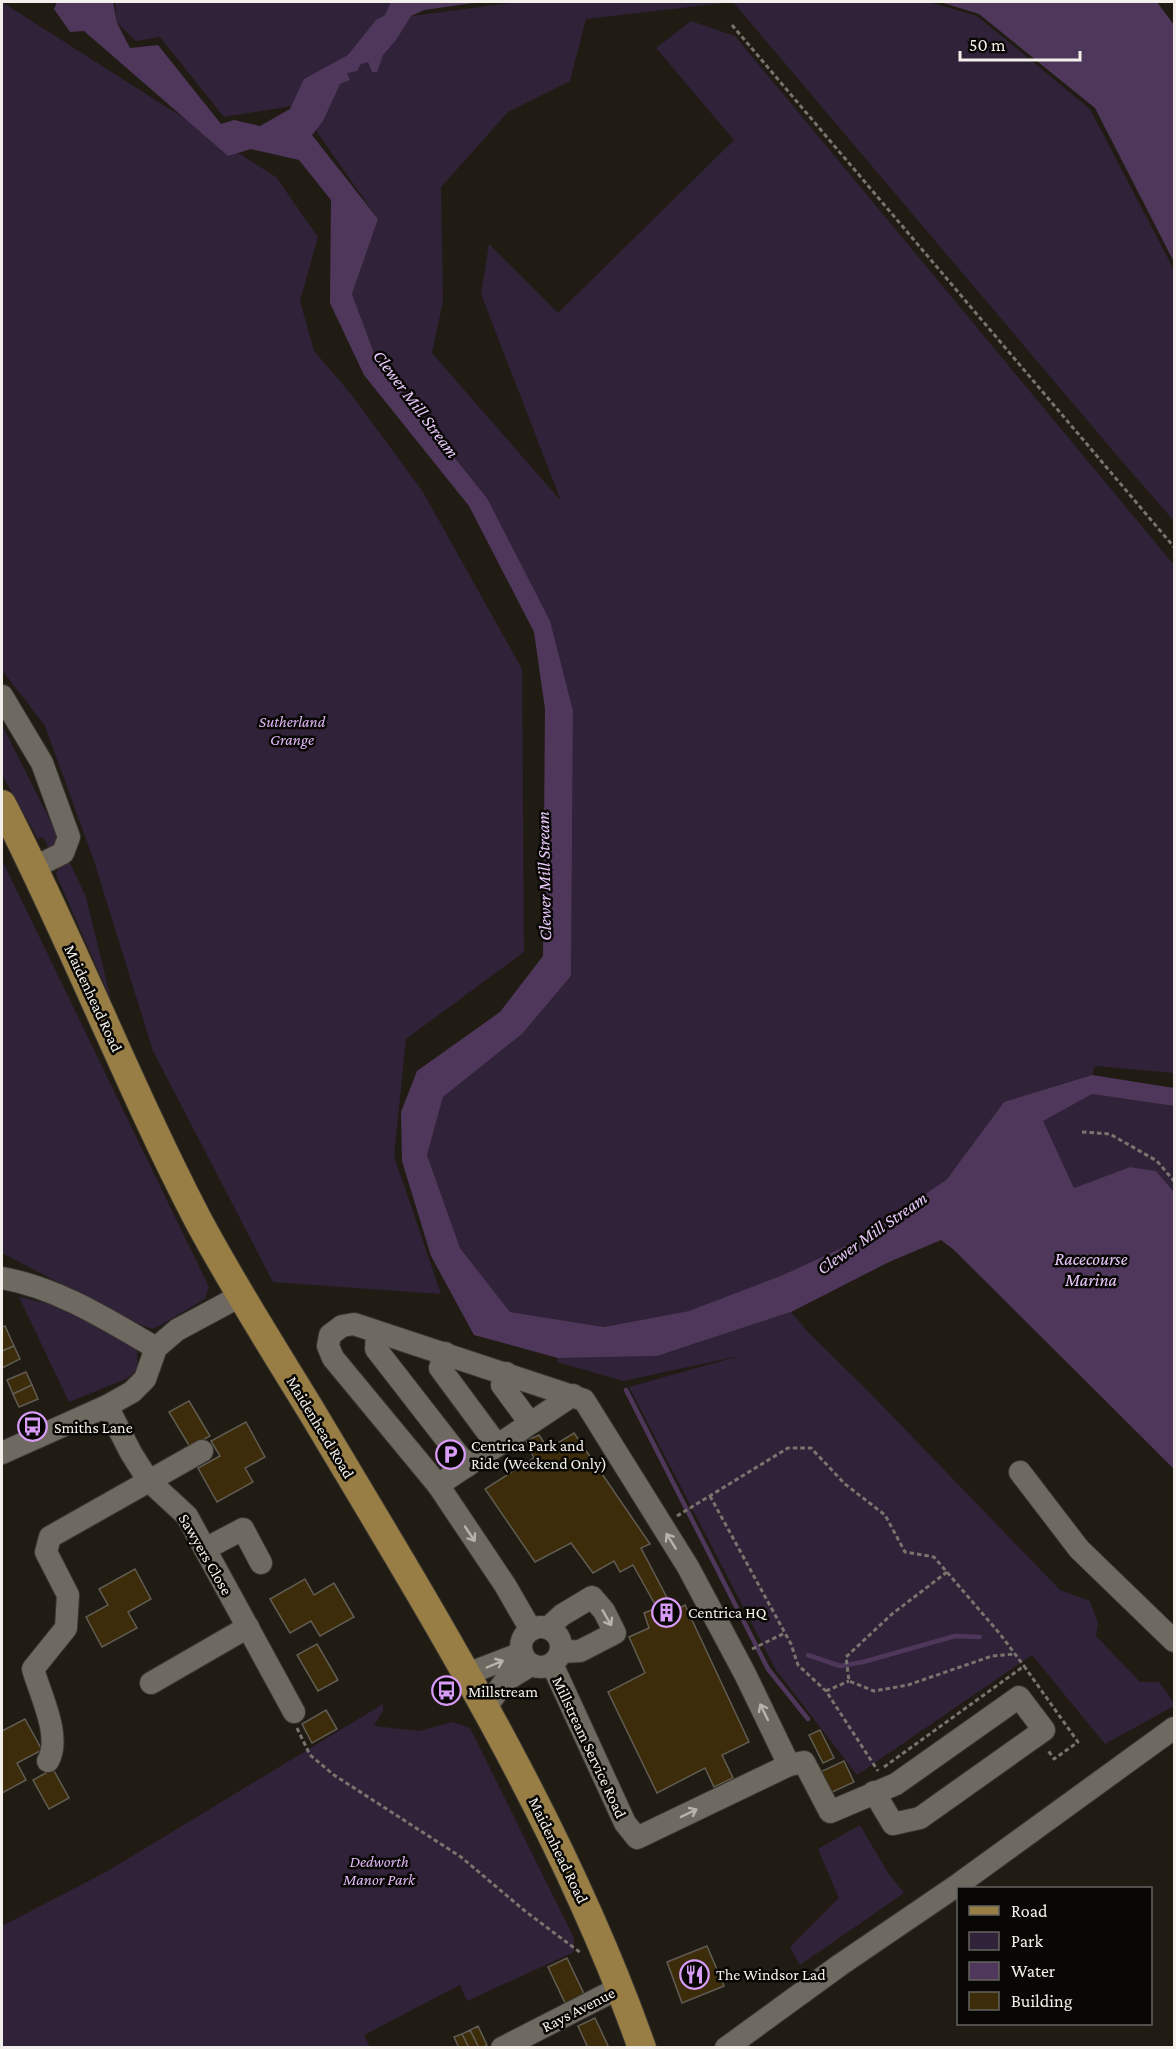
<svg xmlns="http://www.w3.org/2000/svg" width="1176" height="2049" font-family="'Crimson Pro',serif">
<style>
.green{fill:#302238}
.water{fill:#4f375c}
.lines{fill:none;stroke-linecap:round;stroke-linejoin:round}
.stream{stroke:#4f375c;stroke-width:4.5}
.building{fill:#3c2c0a;stroke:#615c53;stroke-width:1.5}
.minor-casing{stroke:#393631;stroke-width:24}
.major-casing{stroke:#393631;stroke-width:30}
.path{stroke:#78756e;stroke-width:3;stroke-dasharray:4.5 3;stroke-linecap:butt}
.minor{stroke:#6f6a61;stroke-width:22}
.major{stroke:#987d44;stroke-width:28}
.oneway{stroke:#b8b4ad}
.labels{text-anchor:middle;stroke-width:5;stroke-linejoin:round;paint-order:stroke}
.park-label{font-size:16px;font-style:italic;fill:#e0b7f7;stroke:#080704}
.street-label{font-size:16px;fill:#f3f0eb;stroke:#080704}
.poi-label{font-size:16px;fill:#f3f0eb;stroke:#080704;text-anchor:start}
.water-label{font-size:18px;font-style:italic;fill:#e9c8fc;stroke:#080704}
</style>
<rect width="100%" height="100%" fill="#201c14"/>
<g class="green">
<path d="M2,2L276,177L318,237L300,301L314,351L351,394L423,492L522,669L524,952L406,1039L394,1156L441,1294L273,1282L153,1051L94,861L45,726L2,670Z"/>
<path d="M115,2H389L411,16L517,2H929L977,16L1090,109L1174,270V521L1120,459L733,2L586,19L570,81L508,112L441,187L443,301L432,353L561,501L481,294L489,244L558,313L734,140L656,48L691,21L735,36L1174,565V1073L1095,1066L1092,1075L1004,1102L947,1179L861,1239L783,1275L690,1311L604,1327L510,1312L460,1248L427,1155L443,1097L522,1034L571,976L573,711L487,498L377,361L352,294L378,219L298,105L224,117L160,37L136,41L117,23Z"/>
<path d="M2,725L49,818L86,897L111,1000L56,874L59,867L43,837L38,839L2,775Z"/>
<path d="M2,860L209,1287L205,1299L161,1325L152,1329L136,1323L2,1253Z"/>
<path d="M1092,1094L1174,1106V1192L1156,1171L1130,1167L1074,1188L1042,1120Z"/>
<path d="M19,1297L54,1305L130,1340L137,1352L138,1368L128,1378L69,1402Z"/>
<path d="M791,1312L807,1331L871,1394L1060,1590L1090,1601L1098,1623L1096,1636L1140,1682H1159L1174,1703V1706L1105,1744L1032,1655L857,1775L776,1670L629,1387L739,1356L623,1381L557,1362L558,1358L657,1356Z"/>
<path d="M383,1704V1710L374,1726L419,1731L453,1722L470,1728L574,1938V1952L467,2001L460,1985L364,2035L370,2047H2V1926L106,1872Z"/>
<path d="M860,1825L888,1873L904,1893L800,1965L790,1947L839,1898L818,1849Z"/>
</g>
<g class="water">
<path d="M57,2H113L117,23L130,48L158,45L221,124L234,120L260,126L290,109L304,79L348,55L376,20L385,15L391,2H480L424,10L411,16L396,40L383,55L377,72H372L368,62L361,64L357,71L347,73L350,80L340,84L323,121L312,135L378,219L352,294L377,361L487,498L550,621L573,711L571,976L522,1034L443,1097L427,1155L460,1248L510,1312L604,1327L689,1311L783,1275L861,1239L947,1179L1004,1102L1092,1075L1174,1088V1106L1092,1094L1043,1121L1074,1188L1130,1167L1156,1171L1174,1192V1469L954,1250L941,1240L889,1262L791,1312L657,1356L558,1358L474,1335L431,1256L402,1161L401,1112L417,1071L500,1012L543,956L545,709L534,632L469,506L364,375L330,303L331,200L299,160L251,149L228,156L84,31L70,32L54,9Z"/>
<path d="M940,2H1157L1174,25V262L1095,108L979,14Z"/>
</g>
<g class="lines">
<g class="stream">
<path d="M626,1390L768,1669L808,1719"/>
<path d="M808,1655L840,1666L863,1662L955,1636L980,1637"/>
</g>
</g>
<g class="building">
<path d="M5,1326L14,1346L2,1351V1327Z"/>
<path d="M14,1346L20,1359L2,1368V1351Z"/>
<path d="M26,1372L32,1385L13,1394L7,1380Z"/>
<path d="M32,1385L38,1399L19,1407L13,1394Z"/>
<path d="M189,1401L210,1436L190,1447L169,1412Z"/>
<path d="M246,1422L265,1457L245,1468L253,1482L217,1502L198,1468L220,1456L211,1441Z"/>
<path d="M574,1433L650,1544L641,1548L674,1611L685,1605L749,1742L722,1755L733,1778L714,1787L705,1768L657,1793L608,1692L645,1673L629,1637L649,1628L644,1613L657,1608L633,1565L620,1572L614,1561L593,1573L571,1543L535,1562L485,1489L534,1458L526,1441L539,1435L548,1449Z"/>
<path d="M135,1569L151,1599L128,1612L137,1628L102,1647L86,1617L108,1605L99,1589Z"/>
<path d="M305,1579L314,1595L334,1583L354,1617L320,1636L311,1621L290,1633L270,1599Z"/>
<path d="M317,1644L338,1680L318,1691L297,1655Z"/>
<path d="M326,1710L337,1729L312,1743L302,1724Z"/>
<path d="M25,1719L42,1750L17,1763L26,1780L2,1793V1731Z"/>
<path d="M820,1730L834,1758L823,1763L809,1735Z"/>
<path d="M844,1761L854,1782L828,1794L818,1773Z"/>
<path d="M53,1769L69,1798L49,1809L33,1780Z"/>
<path d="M707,1946L724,1986L682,2003L667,1962Z"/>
<path d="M567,1958L585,1996L566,2005L548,1967Z"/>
<path d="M595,2018L609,2048H588L578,2026Z"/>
<path d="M478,2026L487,2045L482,2048H479L470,2030Z"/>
<path d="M470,2030L479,2048H469L462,2034Z"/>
<path d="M462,2034L469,2048H459L454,2037Z"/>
</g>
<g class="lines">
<defs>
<g id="minor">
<path d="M2,696L42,763L69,837L63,853L35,867"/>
<path d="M2,1278C58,1288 108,1320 156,1348"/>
<path d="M377,1332L376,1349L467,1466"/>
<path d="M445,1353L440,1368L497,1445"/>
<path d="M506,1373L502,1385L530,1423"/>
<path d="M107,1406L131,1453L148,1480L187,1516L294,1712"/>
<path d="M2,1453L107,1406L132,1392L145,1379L156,1348L177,1330L242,1295"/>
<path d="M1020,1472L1079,1549L1174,1641"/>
<path d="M438,1485L573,1395"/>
<path d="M205,1549L243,1529L261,1563"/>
<circle cx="541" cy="1647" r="20"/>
<path d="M548,1628L562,1615L592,1597L604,1611L615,1633L580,1651L561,1652"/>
<path d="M531,1630L505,1585L438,1485L333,1358L328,1346L330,1335L342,1326L354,1324L584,1400L688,1567L745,1674L789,1765"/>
<path d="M552,1664L625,1823L637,1838L789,1765L804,1762L830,1812L896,1784L1019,1697L1044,1730L920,1818L893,1824L874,1792"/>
<path d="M467,1674L522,1653"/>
<path d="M151,1683L248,1627"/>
<path d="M486,1707L505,1681L531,1665"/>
<path d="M48,1761C62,1737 40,1694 33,1669L66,1628L68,1595L46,1552L50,1537L202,1451"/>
<path d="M502,2048L621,1987"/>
<path d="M726,2048L840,1965L959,1884L1174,1728"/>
</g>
<path id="major" d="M2,804C72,940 127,1083 197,1218C232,1284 273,1348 312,1412C434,1617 562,1821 642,2048"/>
</defs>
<use href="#minor" class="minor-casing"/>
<use href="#major" class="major-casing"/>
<g class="path">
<path d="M732,25L1174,547"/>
<path d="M1082,1132L1110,1134L1157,1161L1174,1181"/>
<path d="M710,1496L791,1644L798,1665L826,1691L878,1771"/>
<path d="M677,1516L788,1448H811L845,1484L885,1515L905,1552L934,1557L1000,1634L1024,1666"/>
<path d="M947,1572L892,1614L846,1657L849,1681L874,1691L908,1685L992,1656L1015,1654"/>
<path d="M752,1649L785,1633"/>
<path d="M826,1691L849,1681"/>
<path d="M297,1728L310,1755L334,1775L461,1857L525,1911L581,1953"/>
<path d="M884,1767L1024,1666L1078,1742L1054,1759L1047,1749"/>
</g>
<use href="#minor" class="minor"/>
<use href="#major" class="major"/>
</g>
<defs><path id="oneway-shaft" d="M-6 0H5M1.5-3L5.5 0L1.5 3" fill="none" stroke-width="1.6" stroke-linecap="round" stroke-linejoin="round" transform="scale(1.5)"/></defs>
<g class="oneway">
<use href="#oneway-shaft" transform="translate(470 1534) rotate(56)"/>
<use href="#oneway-shaft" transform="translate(671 1541) rotate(-122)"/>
<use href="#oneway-shaft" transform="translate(607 1618) rotate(60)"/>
<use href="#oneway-shaft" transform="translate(495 1664) rotate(-23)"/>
<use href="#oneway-shaft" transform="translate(764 1712) rotate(-116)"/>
<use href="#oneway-shaft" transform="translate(689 1813) rotate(-26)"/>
</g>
<defs>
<symbol id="bus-ring" viewBox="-11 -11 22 22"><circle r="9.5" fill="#080704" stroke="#d89bf8" stroke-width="1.5"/><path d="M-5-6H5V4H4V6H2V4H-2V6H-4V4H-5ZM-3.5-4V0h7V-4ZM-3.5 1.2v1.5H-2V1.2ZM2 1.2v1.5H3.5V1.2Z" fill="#d89bf8"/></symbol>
<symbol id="parking-ring" viewBox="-11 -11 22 22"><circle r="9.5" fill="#080704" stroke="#d89bf8" stroke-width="1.5"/><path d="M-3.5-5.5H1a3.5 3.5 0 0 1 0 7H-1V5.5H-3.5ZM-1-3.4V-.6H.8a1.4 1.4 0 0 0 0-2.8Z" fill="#d89bf8"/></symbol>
<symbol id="building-ring" viewBox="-11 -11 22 22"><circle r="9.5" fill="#080704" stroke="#d89bf8" stroke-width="1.5"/><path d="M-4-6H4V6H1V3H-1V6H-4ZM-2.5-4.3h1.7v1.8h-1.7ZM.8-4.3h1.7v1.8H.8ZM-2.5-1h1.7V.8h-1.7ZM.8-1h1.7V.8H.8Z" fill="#d89bf8"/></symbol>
<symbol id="restaurant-ring" viewBox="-11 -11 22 22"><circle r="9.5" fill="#080704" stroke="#d89bf8" stroke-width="1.5"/><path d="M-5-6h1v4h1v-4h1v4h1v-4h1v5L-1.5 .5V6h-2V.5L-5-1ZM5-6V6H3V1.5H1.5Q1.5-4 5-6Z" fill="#d89bf8"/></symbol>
</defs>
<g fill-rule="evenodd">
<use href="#bus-ring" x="16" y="1410" width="33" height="33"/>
<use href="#parking-ring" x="434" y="1438" width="33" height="33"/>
<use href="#building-ring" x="650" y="1596" width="33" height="33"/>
<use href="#bus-ring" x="430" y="1674" width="33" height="33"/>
<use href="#restaurant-ring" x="678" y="1958" width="33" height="33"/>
</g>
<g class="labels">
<g class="park-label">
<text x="292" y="727">Sutherland<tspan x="292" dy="18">Grange</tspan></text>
<text x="379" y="1867">Dedworth<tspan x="379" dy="18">Manor Park</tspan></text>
</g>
<g class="street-label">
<text transform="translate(94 998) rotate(65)" y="6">Maidenhead Road</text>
<text transform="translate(321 1427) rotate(59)" y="6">Maidenhead Road</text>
<text transform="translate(206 1554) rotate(60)" y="6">Sawyers Close</text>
<text transform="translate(590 1747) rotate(65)" y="6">Millstream Service Road</text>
<text transform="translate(559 1850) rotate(64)" y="6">Maidenhead Road</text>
<text transform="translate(578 2009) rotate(-27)" y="6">Rays Avenue</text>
</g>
<g class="poi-label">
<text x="54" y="1433">Smiths Lane</text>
<text x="471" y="1451">Centrica Park and<tspan x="471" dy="18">Ride (Weekend Only)</tspan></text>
<text x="688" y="1618">Centrica HQ</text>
<text x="468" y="1697">Millstream</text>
<text x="716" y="1980">The Windsor Lad</text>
</g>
<g class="water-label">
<text transform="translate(416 404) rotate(53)" y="6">Clewer Mill Stream</text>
<text transform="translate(544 876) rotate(-91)" y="6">Clewer Mill Stream</text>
<text transform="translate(872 1233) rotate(-35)" y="6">Clewer Mill Stream</text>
<text x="1091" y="1265">Racecourse<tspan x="1091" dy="21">Marina</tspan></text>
</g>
</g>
<rect width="1176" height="2049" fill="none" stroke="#f3f0eb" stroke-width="6"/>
<rect x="957" y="1887" width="195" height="138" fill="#080704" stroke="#666460" stroke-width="1.5"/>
<rect x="969" y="1906" width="30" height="9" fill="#987d44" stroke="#666460" stroke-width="1.5"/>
<text x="1011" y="1917" font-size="18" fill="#f3f0eb">Road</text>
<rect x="969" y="1932" width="30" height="18" fill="#302238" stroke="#666460" stroke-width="1.5"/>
<text x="1011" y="1947" font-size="18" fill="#f3f0eb">Park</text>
<rect x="969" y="1962" width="30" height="18" fill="#4f375c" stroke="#666460" stroke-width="1.5"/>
<text x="1011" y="1977" font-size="18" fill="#f3f0eb">Water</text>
<rect x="969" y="1992" width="30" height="18" fill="#3c2c0a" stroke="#666460" stroke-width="1.5"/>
<text x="1011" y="2007" font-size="18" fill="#f3f0eb">Building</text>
<path d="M960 51v9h120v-9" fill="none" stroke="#f3f0eb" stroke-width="3"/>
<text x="969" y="51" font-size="18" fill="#f3f0eb" stroke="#080704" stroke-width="4.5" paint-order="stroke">50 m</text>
</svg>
